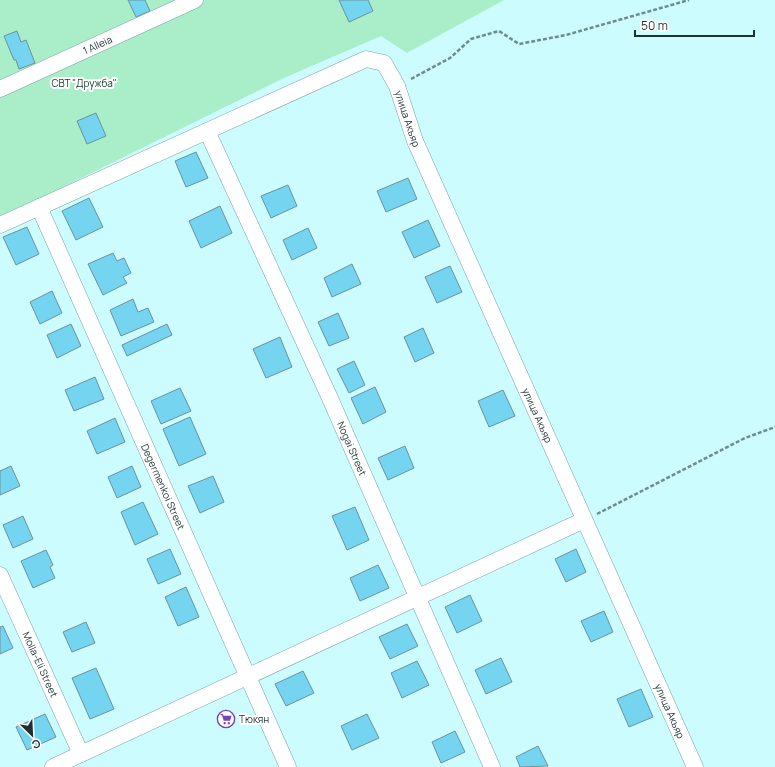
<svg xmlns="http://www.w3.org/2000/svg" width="775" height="767" font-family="Manrope,sans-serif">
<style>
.green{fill:#aaeec9}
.building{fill:#75d4f0;stroke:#6a929f}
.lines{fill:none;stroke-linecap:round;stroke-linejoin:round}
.minor-casing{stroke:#77a4a7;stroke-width:17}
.path{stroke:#6d8c8d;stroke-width:2.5;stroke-dasharray:4 2;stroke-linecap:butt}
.minor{stroke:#fff;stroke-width:16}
.labels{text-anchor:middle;stroke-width:4;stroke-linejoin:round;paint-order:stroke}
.street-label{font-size:10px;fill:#1e3031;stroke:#fff}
.park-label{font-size:10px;fill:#143726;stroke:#fff}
.poi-label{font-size:10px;fill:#1e3031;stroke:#fff;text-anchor:start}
</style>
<rect width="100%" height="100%" fill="#cdfcfe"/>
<path class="green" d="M0,0H504L407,53L381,36L284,78L47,195L0,216Z"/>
<g class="building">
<path d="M128,0H145L150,11L136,17Z"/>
<path d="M339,0H368L373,11L349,22Z"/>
<path d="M17,31L21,42L26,40L35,63L19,69L16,60H14L4,36Z"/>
<path d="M96,113L106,136L87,144L77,121Z"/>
<path d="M196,152L208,178L186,187L175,161Z"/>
<path d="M408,178L417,199L386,212L377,191Z"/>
<path d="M288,185L297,206L271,218L261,196Z"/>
<path d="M89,198L103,227L76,240L62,211Z"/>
<path d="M220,206L232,233L201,248L189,221Z"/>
<path d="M428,220L440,246L414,258L402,232Z"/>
<path d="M27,227L39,254L16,265L3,237Z"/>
<path d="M308,228L317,248L292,260L283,240Z"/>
<path d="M113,253L117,261L124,258L131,273L123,277L127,283L103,295L88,264Z"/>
<path d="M352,264L361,284L332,297L324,278Z"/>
<path d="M450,266L462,292L437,303L425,277Z"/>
<path d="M52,291L62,313L40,324L30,302Z"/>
<path d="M133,299L138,312L148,308L154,322L121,336L110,310Z"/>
<path d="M338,313L349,338L329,346L318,322Z"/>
<path d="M71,324L81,346L57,358L47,335Z"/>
<path d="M167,324L172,335L127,356L122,345Z"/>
<path d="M423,328L434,353L415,362L404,337Z"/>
<path d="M280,337L292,367L266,378L253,349Z"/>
<path d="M354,361L365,385L349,393L337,369Z"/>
<path d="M95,377L104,399L74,411L65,390Z"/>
<path d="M375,387L386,412L363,424L351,398Z"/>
<path d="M180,388L191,411L161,424L151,401Z"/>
<path d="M503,390L515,416L489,427L478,401Z"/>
<path d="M190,417L206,454L179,466L163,429Z"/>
<path d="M115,418L125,442L97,454L87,431Z"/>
<path d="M405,446L414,468L388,480L378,458Z"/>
<path d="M11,466L20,486L0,495V471Z"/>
<path d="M132,466L141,487L117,498L108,477Z"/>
<path d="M213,476L224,502L200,513L188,486Z"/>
<path d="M143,502L158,534L135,545L121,512Z"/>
<path d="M355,507L369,540L347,550L332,516Z"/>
<path d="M23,516L33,539L13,548L3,525Z"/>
<path d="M170,549L181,574L158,584L147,559Z"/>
<path d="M576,549L586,572L566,582L555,559Z"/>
<path d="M46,550L53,565L50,567L55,578L33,588L21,561Z"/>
<path d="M378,565L389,588L360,601L350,578Z"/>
<path d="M186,587L199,617L178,626L165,597Z"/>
<path d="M470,595L482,621L457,633L445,607Z"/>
<path d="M604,611L613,632L591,642L581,621Z"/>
<path d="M86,622L95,643L72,652L63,632Z"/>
<path d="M407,624L418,646L390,659L379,637Z"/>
<path d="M3,626L13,648L0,654V627Z"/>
<path d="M501,658L512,682L486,694L475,670Z"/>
<path d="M417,661L429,685L402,698L391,673Z"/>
<path d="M96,668L114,709L90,719L72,678Z"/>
<path d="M303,671L314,693L286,706L275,684Z"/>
<path d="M641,689L653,717L629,727L617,699Z"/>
<path d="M45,714L56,737L27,750L16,727Z"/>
<path d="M367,714L379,738L352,750L341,726Z"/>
<path d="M455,731L465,752L441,763L432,742Z"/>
<path d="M538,746L548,766L520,767L516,757Z"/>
</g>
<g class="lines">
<defs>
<g id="minor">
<path id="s1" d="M0,89L195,0"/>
<path id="s2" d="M207,131L329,396L492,767"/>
<path id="s3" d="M39,207L288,767"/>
<path id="s4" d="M0,225L366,59L384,63L397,86L415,141L695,767"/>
<path id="s5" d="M0,575L81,754"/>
<path d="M53,767L584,520"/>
</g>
</defs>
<use href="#minor" class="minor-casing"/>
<g class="path">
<path d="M411,79L450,58L471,39L499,31L519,44L566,35L689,0"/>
<path d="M597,514L745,438L775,427"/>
</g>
<use href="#minor" class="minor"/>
</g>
<defs>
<symbol id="supermarket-ring" viewBox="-11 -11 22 22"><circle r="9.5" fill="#fff" stroke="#7542ba" stroke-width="1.5"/><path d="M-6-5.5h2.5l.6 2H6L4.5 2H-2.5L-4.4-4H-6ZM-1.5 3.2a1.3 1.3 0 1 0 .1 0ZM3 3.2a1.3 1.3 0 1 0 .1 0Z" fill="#7542ba"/></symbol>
</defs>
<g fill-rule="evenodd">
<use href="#supermarket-ring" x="216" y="709" width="20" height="20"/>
</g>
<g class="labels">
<g class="street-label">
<text dy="4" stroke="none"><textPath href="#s1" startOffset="107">1 Alleia</textPath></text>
<text dy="4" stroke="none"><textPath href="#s4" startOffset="481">улица Акъяр</textPath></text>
<text dy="4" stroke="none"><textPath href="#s4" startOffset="805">улица Акъяр</textPath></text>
<text dy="4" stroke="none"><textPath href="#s2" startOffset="349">Nogai Street</textPath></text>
<text dy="4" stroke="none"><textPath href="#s3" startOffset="306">Degermenkoi Street</textPath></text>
<text dy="4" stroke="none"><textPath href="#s5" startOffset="98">Molla-Eli Street</textPath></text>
<text dy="4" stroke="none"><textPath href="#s4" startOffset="1129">улица Акъяр</textPath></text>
</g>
<g class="park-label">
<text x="84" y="87">СВТ "Дружба"</text>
</g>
<g class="poi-label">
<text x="239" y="723">Тюкян</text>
</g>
</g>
<g transform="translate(32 735) rotate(156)" stroke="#ffffff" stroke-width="3" paint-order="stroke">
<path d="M0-3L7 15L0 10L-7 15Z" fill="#1e3031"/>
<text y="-6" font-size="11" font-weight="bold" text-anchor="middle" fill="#1e3031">С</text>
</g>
<path d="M635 30v6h119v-6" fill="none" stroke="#1e3031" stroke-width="2"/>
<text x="641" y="30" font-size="12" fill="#1e3031" stroke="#ffffff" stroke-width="3" paint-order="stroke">50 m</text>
</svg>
